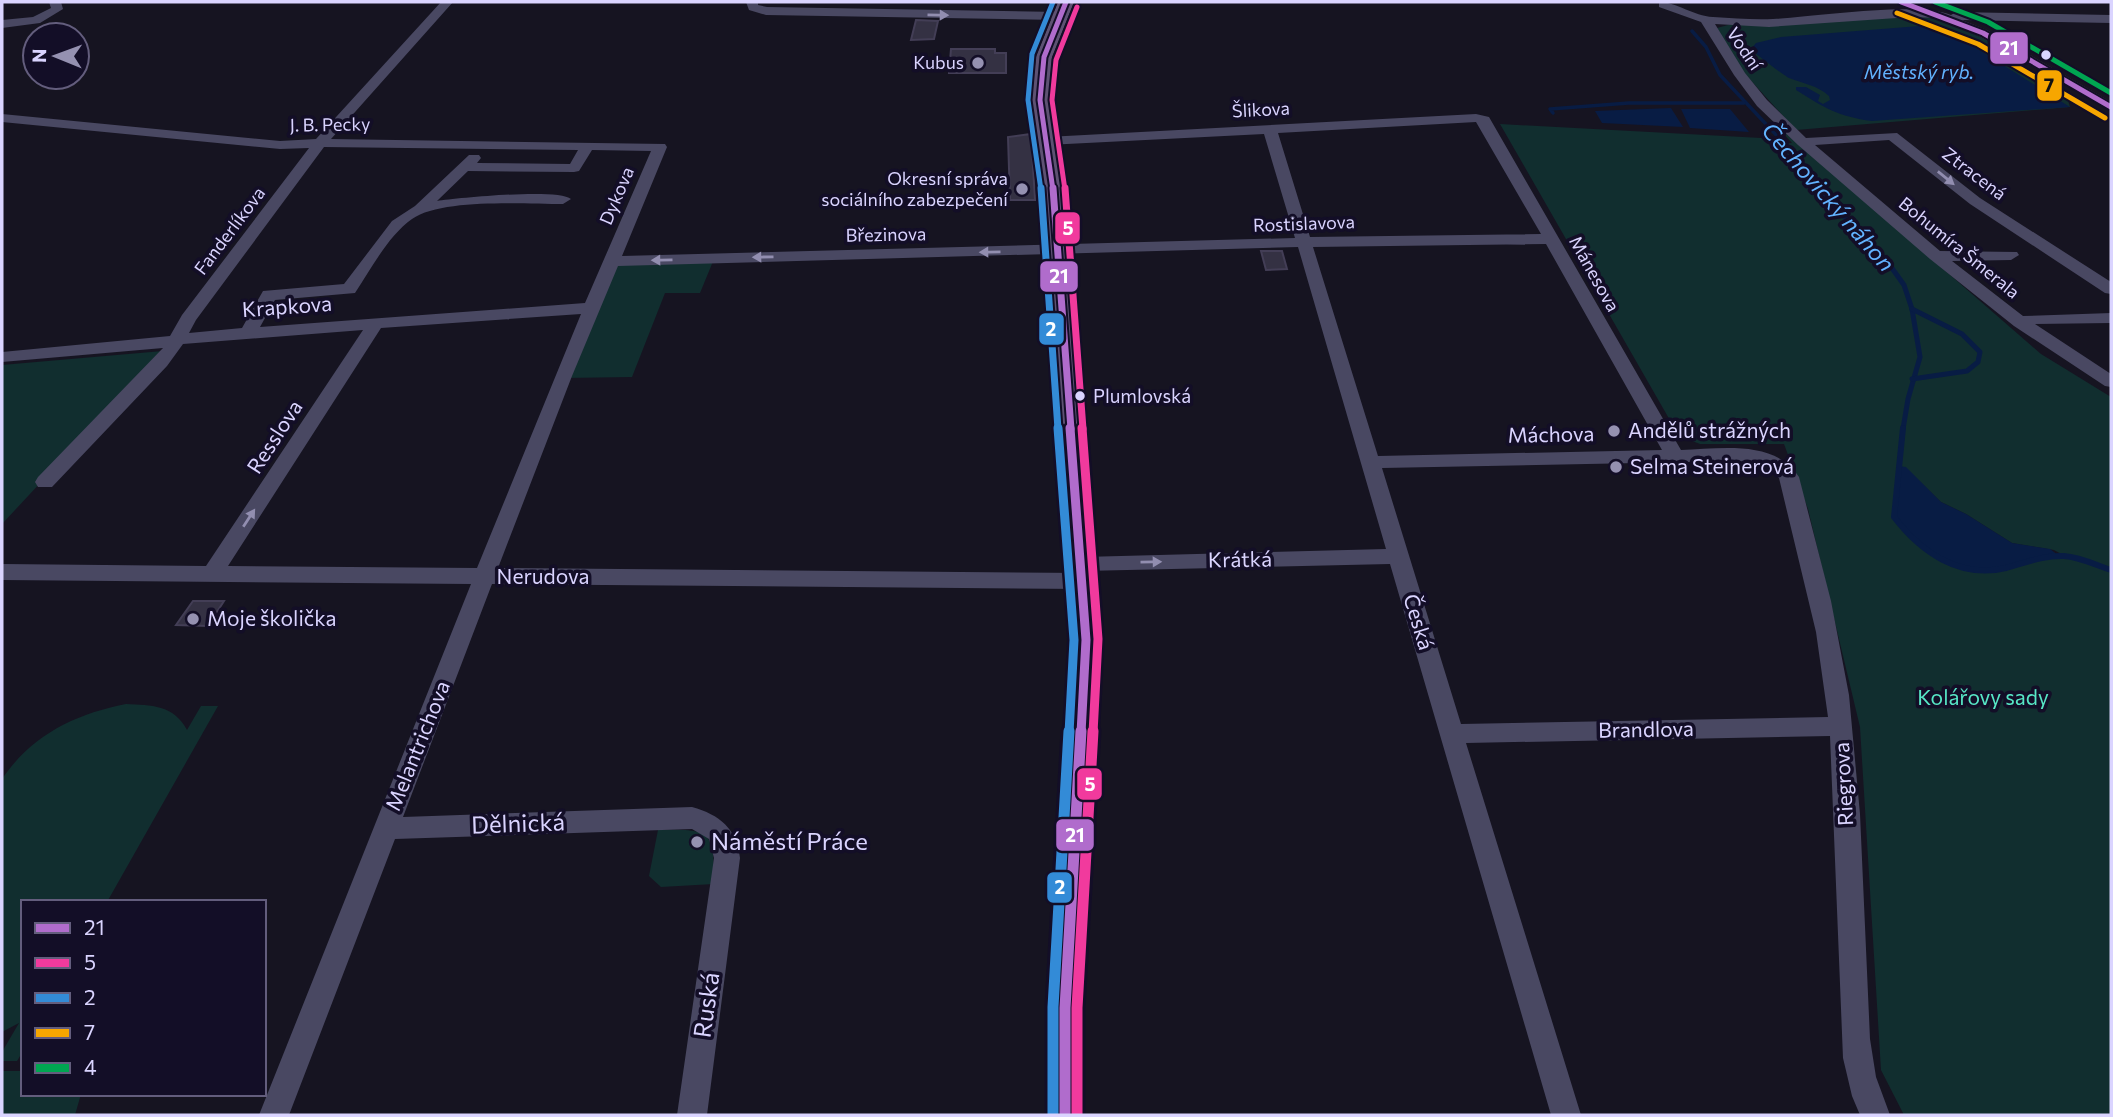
<svg xmlns="http://www.w3.org/2000/svg" width="2113" height="1117" font-family="Commissioner,sans-serif">
<style>
.green{fill:#112e2f;fill-rule:evenodd}
.water{fill:#081c44}
.lines{fill:none;stroke-linecap:round;stroke-linejoin:round}
.stream-far2{stroke:#081c44;stroke-width:3.5}
.stream-far1{stroke:#081c44;stroke-width:5}
.stream{stroke:#081c44;stroke-width:6}
.building{fill:#343143;stroke:#433e56;stroke-width:2}
.minor{fill:#494862;fill-rule:evenodd}
.major{fill:#5e5273;fill-rule:evenodd}
.bus-1-far3-casing{stroke:#130e27;stroke-width:9}
.bus-1-far2-casing{stroke:#130e27;stroke-width:11}
.bus-1-far1-casing{stroke:#130e27;stroke-width:14}
.bus-1-casing{stroke:#130e27;stroke-width:17}
.bus-2-far3-casing{stroke:#130e27;stroke-width:9}
.bus-2-far2-casing{stroke:#130e27;stroke-width:11}
.bus-2-far1-casing{stroke:#130e27;stroke-width:14}
.bus-2-casing{stroke:#130e27;stroke-width:17}
.bus-3-far3-casing{stroke:#130e27;stroke-width:9}
.bus-3-far2-casing{stroke:#130e27;stroke-width:11}
.bus-3-far1-casing{stroke:#130e27;stroke-width:14}
.bus-3-casing{stroke:#130e27;stroke-width:17}
.bus-4-casing{stroke:#130e27;stroke-width:9}
.bus-5-casing{stroke:#130e27;stroke-width:9}
.bus-1-far3{stroke:#b06ccc;stroke-width:5}
.bus-1-far2{stroke:#b06ccc;stroke-width:7}
.bus-1-far1{stroke:#b06ccc;stroke-width:9}
.bus-1{stroke:#b06ccc;stroke-width:11}
.bus-2-far3{stroke:#f13a9d;stroke-width:5}
.bus-2-far2{stroke:#f13a9d;stroke-width:7}
.bus-2-far1{stroke:#f13a9d;stroke-width:9}
.bus-2{stroke:#f13a9d;stroke-width:11}
.bus-3-far3{stroke:#338bd7;stroke-width:5}
.bus-3-far2{stroke:#338bd7;stroke-width:7}
.bus-3-far1{stroke:#338bd7;stroke-width:9}
.bus-3{stroke:#338bd7;stroke-width:11}
.bus-4{stroke:#f7a600;stroke-width:5}
.bus-5{stroke:#00a651;stroke-width:5}
.oneway{fill:#928eb0}
.bus-dot{fill:#dad4ff;stroke:#130e27;stroke-width:2.5}
.poi-dot{fill:#9591b1;stroke:#130e27;stroke-width:2.5}
.labels{text-anchor:middle;stroke-width:7;stroke-linejoin:round;paint-order:stroke}
.far-street-label{font-size:18px;fill:#dad4ff;stroke:#130e27}
.far-poi-label{font-size:18px;fill:#dad4ff;stroke:#130e27;text-anchor:end}
.far-water-label{font-size:19px;font-style:italic;fill:#62b3ff;stroke:#130e27}
.bus-label{font-size:19px;fill:#dad4ff;stroke:#130e27;text-anchor:start}
.street-label{font-size:21px;fill:#dad4ff;stroke:#130e27}
.poi-label{font-size:21px;fill:#dad4ff;stroke:#130e27;text-anchor:start}
.park-label{font-size:21px;fill:#57e7c6;stroke:#130e27}
.water-label{font-size:23px;font-style:italic;fill:#62b3ff;stroke:#130e27}
.near-street-label{font-size:24px;fill:#dad4ff;stroke:#130e27}
.near-poi-label{font-size:24px;fill:#dad4ff;stroke:#130e27;text-anchor:start}
.line-badge{stroke:#130e27;stroke-width:2.5}
.badge-label{font-size:19px;text-anchor:middle;font-weight:bold;fill:#fff}
.pale-badge-label{font-size:19px;text-anchor:middle;font-weight:bold;fill:#111}
</style>
<rect width="100%" height="100%" fill="#161421"/>
<g class="green">
<path d="M1916,16C1958,20 1991,42 2027,62L2012,63L2067,97L2070,107L1796,130L1744,73L1717,28L1728,25Z"/>
<path d="M1500,124L1780,139L1782,144L1792,143L1783,133H1787L2041,354L2111,397V1115H1904L1881,1070L1860,727L1808,509L1784,444H1700L1679,436ZM1905,467L1941,502L1966,514L2012,543L2054,550L2065,556C2045,554 2020,564 2001,569C1960,578 1917,549 1894,517Z"/>
<path d="M714,259L700,293H665L632,377L563,378L610,261Z"/>
<path d="M163,351L2,524V365Z"/>
<path d="M126,704C151,705 174,705 187,730L201,706H218L107,902H23V1051L17,1061H2V1052L19,1023L2,1032V779C32,735 75,714 126,704Z"/>
<path d="M658,830C712,829 714,831 714,884L661,887L649,876Z"/>
<path d="M2,1071H23V1094H81L75,1115H2Z"/>
</g>
<g class="water">
<path d="M1932,25L1944,28L2070,107L1872,121C1839,117 1823,107 1796,90V87H1806L1820,95L1818,101L1823,104L1830,100L1829,96C1817,85 1804,84 1789,78C1786,77 1754,53 1751,49L1756,43L1781,37Z"/>
<path d="M1671,108L1683,127L1602,123L1595,111Z"/>
<path d="M1681,109H1730L1749,132L1690,128Z"/>
<path d="M1899,466L1906,467L1941,502L1966,514L2012,543L2050,549L2059,556C1985,570 1946,590 1894,517Z"/>
</g>
<g class="lines">
<g class="stream-far2">
<path d="M1692,31L1706,47L1720,75L1780,139L1783,152L1819,190"/>
<path d="M1553,113L1550,109L1629,103H1744"/>
</g>
<g class="stream-far1">
<path d="M1817,188L1889,264L1904,285L1912,309L1920,357L1908,399L1903,429"/>
<path d="M1912,309L1962,334L1980,352L1978,362L1967,371L1912,379"/>
</g>
<path class="stream" d="M1903,428L1894,517C1921,552 1959,579 2006,568C2025,563 2044,555 2064,556C2080,557 2096,565 2111,570"/>
</g>
<g class="building">
<path d="M916,20L938,21L934,39L911,40Z"/>
<path d="M951,49H995V53H1006V73H949Z"/>
<path d="M1031,134L1035,200H1010L1008,137Z"/>
<path d="M1261,251H1282L1287,269L1266,270Z"/>
<path d="M193,601H224L208,626L176,625Z"/>
</g>
<g class="lines">
<g class="minor">
<path d="M49,2H61L63,9L40,23L2,28V20L33,17L51,8Z"/>
<path d="M441,2H453L331,139L665,144L667,147L622,256L1295,238L1264,134L1047,145L1040,141L1047,137L1476,114L1489,117L1681,450C1720,449 1775,439 1799,477L1831,601L1849,695L1860,814L1870,1039L1876,1077L1890,1115H1860L1852,1096L1843,1058L1830,736L1466,743L1581,1115H1551L1390,564L1083,571L1076,569L1072,564L1076,559L1083,557L1386,549L1298,247L618,266L572,376L498,568L1084,573L1092,576L1095,581L1092,586L1084,589L492,584L403,817L692,807C720,815 736,828 740,858L707,1115H677L714,858L709,839L692,829L395,839L289,1115H259L471,584L2,580V564L206,566L363,330L183,344L167,366L52,487H38L35,482L38,477L163,348L2,362V352L170,336L182,315L309,148L280,149L2,122V114L280,141L316,139ZM1476,122L1541,234L1310,237L1278,133ZM324,147L578,150L570,164L477,163L481,158L479,155H469L415,206L392,221L344,284L263,291L242,328L189,333L196,320ZM592,150L651,151L585,303L260,327L275,300L355,293C371,269 388,236 412,219C442,198 525,204 563,204L571,199C558,188 458,198 437,201L468,171L574,172L579,171ZM1546,244L1662,450L1378,456L1313,247ZM581,314L477,568L228,566L381,328ZM1739,461L1762,464L1779,478L1816,632L1828,717L1461,724L1382,468Z"/>
<path d="M746,2H758V5L767,7L1059,12L1065,16L1059,20L766,15L749,10Z"/>
<path d="M1659,2C1677,2 1693,16 1713,17C1733,18 1753,20 1773,19C1815,17 1916,1 1951,15L1956,12L2111,15V23L1962,20L1987,30L2111,102V111L1979,36L1938,18L1911,17L1769,27L1715,24L1745,73L1767,100L1806,138L1897,133L1980,198L2111,282V294L2105,293L1970,204L1889,140L1815,145L1940,251L2017,252L2019,255L2011,260L1952,261L2023,316L2111,313V323L2035,324L2111,374V387L2105,386L2014,326L1930,259L1798,145L1757,106L1734,75L1701,22L1659,7Z"/>
</g>
<path class="major" d="M1058,2H1074L1052,57L1049,100L1062,177L1101,640L1084,1008L1085,1115H1045L1046,1008L1071,640L1042,177L1031,100L1036,57Z"/>
<defs>
<g id="bus-1-far3">
<path d="M1901,2L1983,33L2111,107"/>
<path d="M1053,190L1040,100L1044,57L1066,2"/>
</g>
<path id="bus-1-far2" d="M1053,188L1071,429"/>
<path id="bus-1-far1" d="M1070,428L1086,640L1081,733"/>
<path id="bus-1" d="M1065,1115V1008L1081,731"/>
<path id="bus-2-far3" d="M1065,190L1052,100L1056,60L1077,7"/>
<path id="bus-2-far2" d="M1065,188L1083,429"/>
<path id="bus-2-far1" d="M1082,428L1098,639L1093,733"/>
<path id="bus-2" d="M1077,1115V1008L1093,731"/>
<path id="bus-3-far3" d="M1041,190L1028,100L1032,54L1053,2"/>
<path id="bus-3-far2" d="M1041,188L1058,429"/>
<path id="bus-3-far1" d="M1058,428L1074,640L1069,733"/>
<path id="bus-3" d="M1053,1115V1007L1069,731"/>
<path id="bus-4" d="M1897,13L1978,44L2105,118"/>
<path id="bus-5" d="M1935,2L1988,22L2111,93"/>
</defs>
<use href="#bus-1-far3" class="bus-1-far3-casing"/>
<use href="#bus-1-far2" class="bus-1-far2-casing"/>
<use href="#bus-1-far1" class="bus-1-far1-casing"/>
<use href="#bus-1" class="bus-1-casing"/>
<use href="#bus-2-far3" class="bus-2-far3-casing"/>
<use href="#bus-2-far2" class="bus-2-far2-casing"/>
<use href="#bus-2-far1" class="bus-2-far1-casing"/>
<use href="#bus-2" class="bus-2-casing"/>
<use href="#bus-3-far3" class="bus-3-far3-casing"/>
<use href="#bus-3-far2" class="bus-3-far2-casing"/>
<use href="#bus-3-far1" class="bus-3-far1-casing"/>
<use href="#bus-3" class="bus-3-casing"/>
<use href="#bus-4" class="bus-4-casing"/>
<use href="#bus-5" class="bus-5-casing"/>
<use href="#bus-1-far3" class="bus-1-far3"/>
<use href="#bus-1-far2" class="bus-1-far2"/>
<use href="#bus-1-far1" class="bus-1-far1"/>
<use href="#bus-1" class="bus-1"/>
<use href="#bus-2-far3" class="bus-2-far3"/>
<use href="#bus-2-far2" class="bus-2-far2"/>
<use href="#bus-2-far1" class="bus-2-far1"/>
<use href="#bus-2" class="bus-2"/>
<use href="#bus-3-far3" class="bus-3-far3"/>
<use href="#bus-3-far2" class="bus-3-far2"/>
<use href="#bus-3-far1" class="bus-3-far1"/>
<use href="#bus-3" class="bus-3"/>
<use href="#bus-4" class="bus-4"/>
<use href="#bus-5" class="bus-5"/>
</g>
<defs><path id="oneway-solid" d="M-6-.8H1V-3.2L6.5 0L1 3.2V.8H-6Z" transform="scale(1.75)"/></defs>
<g class="oneway">
<use href="#oneway-solid" transform="translate(938 15) rotate(1)"/>
<use href="#oneway-solid" transform="translate(1946 178) rotate(39)"/>
<use href="#oneway-solid" transform="translate(990 252) rotate(179)"/>
<use href="#oneway-solid" transform="translate(763 257) rotate(179)"/>
<use href="#oneway-solid" transform="translate(662 260) rotate(179)"/>
<use href="#oneway-solid" transform="translate(249 518) rotate(-57)"/>
<use href="#oneway-solid" transform="translate(1151 562) rotate(-1)"/>
</g>
<g class="bus-dot">
<circle cx="2046" cy="55" r="6"/>
<circle cx="1080" cy="396" r="6"/>
</g>
<g class="poi-dot">
<circle cx="978" cy="63" r="7"/>
<circle cx="1022" cy="189" r="7"/>
<circle cx="1614" cy="431" r="7"/>
<circle cx="1616" cy="467" r="7"/>
<circle cx="193" cy="619" r="7"/>
<circle cx="697" cy="842" r="7"/>
</g>
<g class="labels">
<g class="far-street-label">
<text transform="translate(1744 49) rotate(56)" y="6">Vodní</text>
<text transform="translate(1261 110) rotate(-3)" y="6">Šlikova</text>
<text transform="translate(330 125) rotate(-1)" y="6">J. B. Pecky</text>
<text transform="translate(1974 174) rotate(37)" y="6">Ztracená</text>
<text transform="translate(617 196) rotate(-67)" y="6">Dykova</text>
<text transform="translate(1304 224) rotate(-2)" y="6">Rostislavova</text>
<text transform="translate(230 231) rotate(-53)" y="6">Fanderlíkova</text>
<text transform="translate(886 235) rotate(-1)" y="6">Březinova</text>
<text transform="translate(1959 248) rotate(39)" y="6">Bohumíra Šmerala</text>
<text transform="translate(1594 274) rotate(61)" y="6">Mánesova</text>
</g>
<g class="far-poi-label">
<text x="964" y="69">Kubus</text>
<text x="1008" y="185">Okresní správa<tspan x="1008" dy="21">sociálního zabezpečení</tspan></text>
</g>
<g class="far-water-label">
<text x="1919" y="79">Městský ryb.</text>
</g>
<g class="bus-label">
<text x="1093" y="403">Plumlovská</text>
</g>
<g class="street-label">
<text transform="translate(287 307) rotate(-4)" y="7">Krapkova</text>
<text transform="translate(1551 435) rotate(-1)" y="7">Máchova</text>
<text transform="translate(275 437) rotate(-57)" y="7">Resslova</text>
<text transform="translate(1240 560) rotate(-1)" y="7">Krátká</text>
<text x="543" y="584">Nerudova</text>
<text transform="translate(1418 622) rotate(73)" y="7">Česká</text>
<text transform="translate(1646 730) rotate(-1)" y="7">Brandlova</text>
<text transform="translate(418 746) rotate(-68)" y="7">Melantrichova</text>
<text transform="translate(1844 784) rotate(-93)" y="7">Riegrova</text>
</g>
<g class="poi-label">
<text x="1628" y="438">Andělů strážných</text>
<text x="1630" y="474">Selma Steinerová</text>
<text x="207" y="626">Moje školička</text>
</g>
<g class="park-label">
<text x="1983" y="705">Kolářovy sady</text>
</g>
<g class="water-label">
<text transform="translate(1828 197) rotate(49)" y="8">Čechovický náhon</text>
</g>
<g class="near-street-label">
<text transform="translate(518 824) rotate(-2)" y="8">Dělnická</text>
<text transform="translate(707 1005) rotate(-82)" y="8">Ruská</text>
</g>
<g class="near-poi-label">
<text x="711" y="850">Náměstí Práce</text>
</g>
</g>
<g class="line-badge">
<rect x="1989" y="31" width="40" height="34" rx="7" fill="#b06ccc"/>
<rect x="2036" y="69" width="27" height="33" rx="7" fill="#f7a600"/>
<rect x="1054" y="211" width="27" height="34" rx="7" fill="#f13a9d"/>
<rect x="1039" y="260" width="40" height="33" rx="7" fill="#b06ccc"/>
<rect x="1038" y="312" width="27" height="34" rx="7" fill="#338bd7"/>
<rect x="1076" y="767" width="27" height="34" rx="7" fill="#f13a9d"/>
<rect x="1055" y="818" width="40" height="34" rx="7" fill="#b06ccc"/>
<rect x="1046" y="871" width="27" height="33" rx="7" fill="#338bd7"/>
</g>
<g class="badge-label">
<text x="2009" y="55">21</text>
<text x="1068" y="235">5</text>
<text x="1059" y="283">21</text>
<text x="1051" y="336">2</text>
<text x="1090" y="791">5</text>
<text x="1075" y="842">21</text>
<text x="1060" y="894">2</text>
</g>
<g class="pale-badge-label">
<text x="2049" y="92">7</text>
</g>
<rect width="2113" height="1117" fill="none" stroke="#dad4ff" stroke-width="7"/>
<rect x="21" y="900" width="245" height="196" fill="#130e27" stroke="#635d7d" stroke-width="2"/>
<rect x="35" y="923" width="35" height="10" fill="#b06ccc" stroke="#635d7d" stroke-width="2"/>
<text x="84" y="935" font-size="21" fill="#dad4ff">21</text>
<rect x="35" y="958" width="35" height="10" fill="#f13a9d" stroke="#635d7d" stroke-width="2"/>
<text x="84" y="970" font-size="21" fill="#dad4ff">5</text>
<rect x="35" y="993" width="35" height="10" fill="#338bd7" stroke="#635d7d" stroke-width="2"/>
<text x="84" y="1005" font-size="21" fill="#dad4ff">2</text>
<rect x="35" y="1028" width="35" height="10" fill="#f7a600" stroke="#635d7d" stroke-width="2"/>
<text x="84" y="1040" font-size="21" fill="#dad4ff">7</text>
<rect x="35" y="1063" width="35" height="10" fill="#00a651" stroke="#635d7d" stroke-width="2"/>
<text x="84" y="1075" font-size="21" fill="#dad4ff">4</text>
<g transform="translate(56 56) rotate(271)"><circle r="33" fill="#130e27" stroke="#635d7d" stroke-width="2"/>
<path d="M0-5L12 26L0 18L-12 26Z" fill="#9591b1"/>
<text y="-10" font-size="19" font-weight="bold" text-anchor="middle" fill="#dad4ff">N</text>
</g>
</svg>
